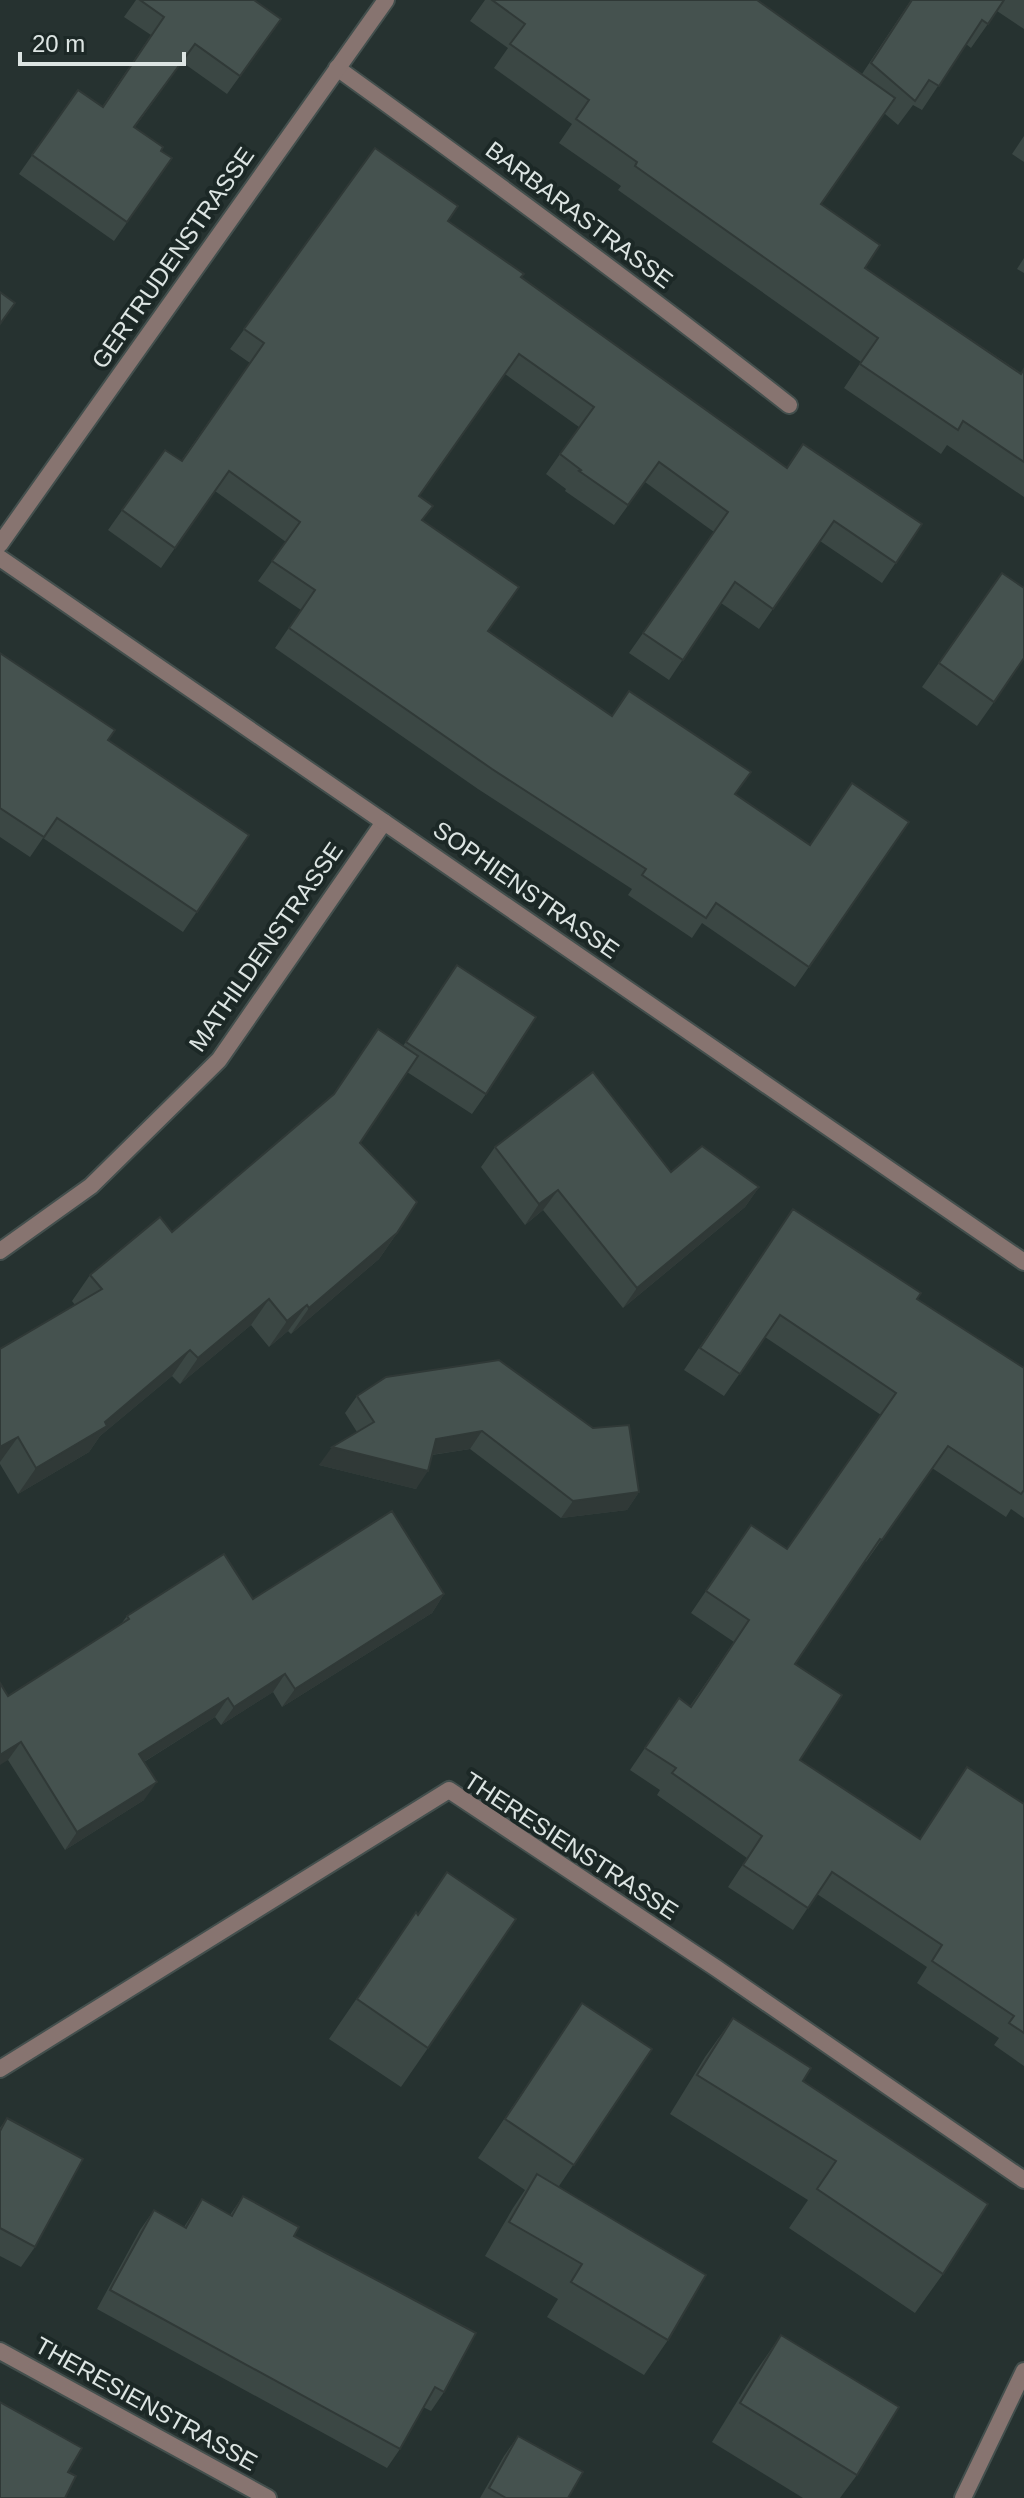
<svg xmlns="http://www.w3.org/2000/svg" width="1024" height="2498" font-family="Helvetica,sans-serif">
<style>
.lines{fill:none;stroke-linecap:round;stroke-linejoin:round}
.minor-casing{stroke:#434f4d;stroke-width:20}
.tertiary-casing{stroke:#434f4d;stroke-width:20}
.minor{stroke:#877470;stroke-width:16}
.tertiary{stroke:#877470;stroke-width:16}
.wall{fill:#3b4744}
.shaded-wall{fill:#303937}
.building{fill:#45524f;stroke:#303937;stroke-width:2}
.labels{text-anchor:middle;stroke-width:8;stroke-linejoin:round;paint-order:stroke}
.street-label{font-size:24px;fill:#dde5e3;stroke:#1c2826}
</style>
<rect width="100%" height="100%" fill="#263230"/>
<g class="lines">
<defs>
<g id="minor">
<path d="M337,68C490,178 641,289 789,405"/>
<path d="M0,544L386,0"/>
<path d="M0,1251L91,1186L219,1060L384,822"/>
<path d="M0,2069L449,1790L716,1968L1024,2180"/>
<path d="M0,2351L268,2498"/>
</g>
<g id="tertiary">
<path d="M0,558L1024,1262"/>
<path d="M963,2498L1024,2371"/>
</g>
</defs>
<use href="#minor" class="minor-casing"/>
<use href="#tertiary" class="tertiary-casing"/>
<use href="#minor" class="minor"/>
<use href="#tertiary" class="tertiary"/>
</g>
<g class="wall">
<path d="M136,0H254L281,19L227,94L182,62L135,127L161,151L172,158L114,241L19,174L78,90L102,107L151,35L124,17Z"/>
<path d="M485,0H757L862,74L911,0H1024V29L997,11L971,48L966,44L922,110L913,105L898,125L884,113L821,204L865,268L1021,373L1024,368V497L947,445L941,454L844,388L861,362L618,190L621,186L559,143L572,124L494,68L508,48L470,21Z"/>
<path d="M1024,136V162L1012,154Z"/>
<path d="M375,148L448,221L521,277L787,468L922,524L882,583L820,541L759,629L721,603L669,680L629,653L714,532L645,482L614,525L565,491L566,489L546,474L579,427L505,374L419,496L423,520L488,631L612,716L735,794L809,845L909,822L795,987L702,923L692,938L628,895L632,889L478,789L275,648L301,610L258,581L286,542L215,491L161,568L108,530L165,450L181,461L250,363L230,349Z"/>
<path d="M1024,258V273L1017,269Z"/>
<path d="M1002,573L994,702L977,726L922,687Z"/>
<path d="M0,653L108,740L249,835L183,932L43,838L30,857L0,837Z"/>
<path d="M457,965L486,1094L472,1114L407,1072L360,1143L397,1233L379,1259L291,1334L288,1331L269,1347L251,1325L180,1384L172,1376L100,1436L89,1452L18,1494L0,1464V1349L75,1305L72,1301L90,1275L172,1232L403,1046Z"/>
<path d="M495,1147L671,1172L759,1187L745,1207L623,1308L543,1210L525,1225L481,1167Z"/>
<path d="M778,1231L917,1299L1024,1368V1518L1011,1509L1006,1517L932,1468L866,1562L865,1561L795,1664L800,1760L920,1839L967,1767L1024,1804V2066L994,2045L999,2038L917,1983L927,1967L817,1894L793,1930L728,1887L747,1858L657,1795L660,1790L630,1770L679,1698L690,1706L734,1642L691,1613L751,1525L787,1549L881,1415L765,1337L724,1396L684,1370Z"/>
<path d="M386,1377L639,1492L627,1510L561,1518L470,1449L432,1455L416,1489L319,1465L357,1432L345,1413L357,1396Z"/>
<path d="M444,1594L432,1613L282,1707L273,1692L221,1725L215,1717L144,1762V1800L65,1850L8,1760V1696L121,1624L127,1616L253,1599Z"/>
<path d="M447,1872L428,2048L401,2087L329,2039L416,1912L418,1914Z"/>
<path d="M582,2003L652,2049L559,2186L668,2340L644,2375L547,2317L558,2299L485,2256L513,2208L525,2190L478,2158Z"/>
<path d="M733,2018L803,2081L943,2274L915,2313L789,2228L808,2200L670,2114L705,2057Z"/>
<path d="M7,2118L35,2247L21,2267L0,2256V2128Z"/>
<path d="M243,2196L294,2236L444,2392L431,2411L423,2407L400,2449L387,2468L97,2309L140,2230L154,2210L184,2227L202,2199L230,2215Z"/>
<path d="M781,2335L857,2475L840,2498H803L712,2442L754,2374Z"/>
<path d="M518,2436L568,2498H480L504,2456Z"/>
</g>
<g class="shaded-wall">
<path d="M759,1187L745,1207L623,1308L637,1288Z"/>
<path d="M558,1190L543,1210L525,1225L539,1204Z"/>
<path d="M397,1233L379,1259L291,1334L309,1308Z"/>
<path d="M269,1299L251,1325L180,1384L198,1358Z"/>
<path d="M307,1305L288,1331L269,1347L287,1321Z"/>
<path d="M190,1350L172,1376L100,1436L89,1452L18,1494L36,1468L105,1422Z"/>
<path d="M482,1431L470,1449L423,1456L436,1439Z"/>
<path d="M18,1437L0,1462V1447Z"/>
<path d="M332,1447L428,1471L416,1489L319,1465Z"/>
<path d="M639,1492L627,1510L561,1518L573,1501Z"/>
<path d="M444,1594L432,1613L282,1707L295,1689Z"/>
<path d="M285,1674L273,1692L221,1725L234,1707Z"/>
<path d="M228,1698L215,1717L126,1773L139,1754Z"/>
<path d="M21,1742L8,1760L0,1765V1755Z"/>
<path d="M157,1782L144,1800L65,1850L77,1832Z"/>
</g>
<g class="building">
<path d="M140,0H254L281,19L240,76L195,44L134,127L163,147L161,151L172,158L127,222L32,155L78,90L103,107L164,17Z"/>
<path d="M492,0H757L895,98L821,204L880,245L865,268L1021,374L1024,369V462L963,421L958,430L860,364L878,338L635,166L637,162L576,119L589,100L510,44L525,24Z"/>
<path d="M912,0H1004L988,24L982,20L939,86L929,80L915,101L871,63Z"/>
<path d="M375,148L458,206L448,221L524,274L521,277L787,468L803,444L922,524L896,563L834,521L773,609L735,582L683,660L643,633L728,512L659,462L628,505L579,471L581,470L560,454L594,407L519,354L419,496L433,506L422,520L519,587L488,631L612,716L629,691L751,772L735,794L810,845L852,783L909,822L809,967L716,903L706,918L642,875L646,869L492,769L289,628L315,590L272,561L300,522L229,471L175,548L122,510L165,450L182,461L264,343L244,329Z"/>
<path d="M0,292L15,303L0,324Z"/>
<path d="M1002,573L1024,588V658L994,702L939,663Z"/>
<path d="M0,653L115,730L108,740L249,835L197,912L57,818L44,837L0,808Z"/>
<path d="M457,965L536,1017L486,1094L406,1042Z"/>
<path d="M378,1029L418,1056L360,1143L417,1202L397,1233L309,1308L307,1305L287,1321L269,1299L198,1358L190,1350L105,1422L107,1426L36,1468L18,1437L0,1447V1349L102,1289L90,1275L160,1217L172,1232L334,1094Z"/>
<path d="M593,1072L671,1172L702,1146L759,1187L637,1288L558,1190L539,1204L495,1147Z"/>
<path d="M793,1209L921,1293L917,1299L1024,1368V1490L1021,1494L948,1446L882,1540L880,1539L795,1664L842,1695L800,1760L920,1839L967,1767L1024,1804V2033L1009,2023L1014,2016L932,1961L942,1945L832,1872L808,1908L743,1865L762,1836L672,1773L676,1768L645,1748L679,1698L691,1707L749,1620L706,1591L751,1525L787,1549L896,1393L780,1315L740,1374L700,1348Z"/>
<path d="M499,1360L593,1428L629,1425L639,1492L573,1501L482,1431L436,1439L428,1471L332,1447L374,1422L357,1396L386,1377Z"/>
<path d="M392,1511L444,1594L295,1689L285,1674L234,1707L228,1698L139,1754L157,1782L77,1832L21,1742L0,1755V1683L8,1696L129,1619L127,1616L224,1554L253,1599Z"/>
<path d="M447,1872L516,1919L428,2048L357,1999L416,1912L418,1915Z"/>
<path d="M582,2003L652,2049L574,2165L505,2119Z"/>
<path d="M733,2018L811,2068L803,2081L988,2204L943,2274L817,2189L836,2161L697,2075Z"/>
<path d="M7,2118L83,2159L35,2247L0,2228V2131Z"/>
<path d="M537,2174L706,2275L668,2340L571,2282L582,2264L509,2222Z"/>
<path d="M243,2196L299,2227L294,2236L476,2333L444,2392L435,2387L400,2449L110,2290L154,2210L186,2228L202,2199L232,2216Z"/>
<path d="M781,2335L899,2407L857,2475L740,2403Z"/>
<path d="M0,2402L82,2448L68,2472L76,2476L65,2498H0Z"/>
<path d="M518,2436L583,2472L568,2498H506L489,2488Z"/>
</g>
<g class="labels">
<g class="street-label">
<text transform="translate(579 215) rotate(37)" y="8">BARBARASTRASSE</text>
<text transform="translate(173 258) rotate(-55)" y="8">GERTRUDENSTRASSE</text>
<text transform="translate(526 890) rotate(35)" y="8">SOPHIENSTRASSE</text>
<text transform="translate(266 947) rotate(-55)" y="8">MATHILDENSTRASSE</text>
<text transform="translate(571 1846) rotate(33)" y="8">THERESIENSTRASSE</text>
<text transform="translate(146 2404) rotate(29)" y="8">THERESIENSTRASSE</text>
</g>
</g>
<path d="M20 52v12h164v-12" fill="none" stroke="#dde5e3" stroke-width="4"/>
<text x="32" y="52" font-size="24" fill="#dde5e3" stroke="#1c2826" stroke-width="6" paint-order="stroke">20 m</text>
</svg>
